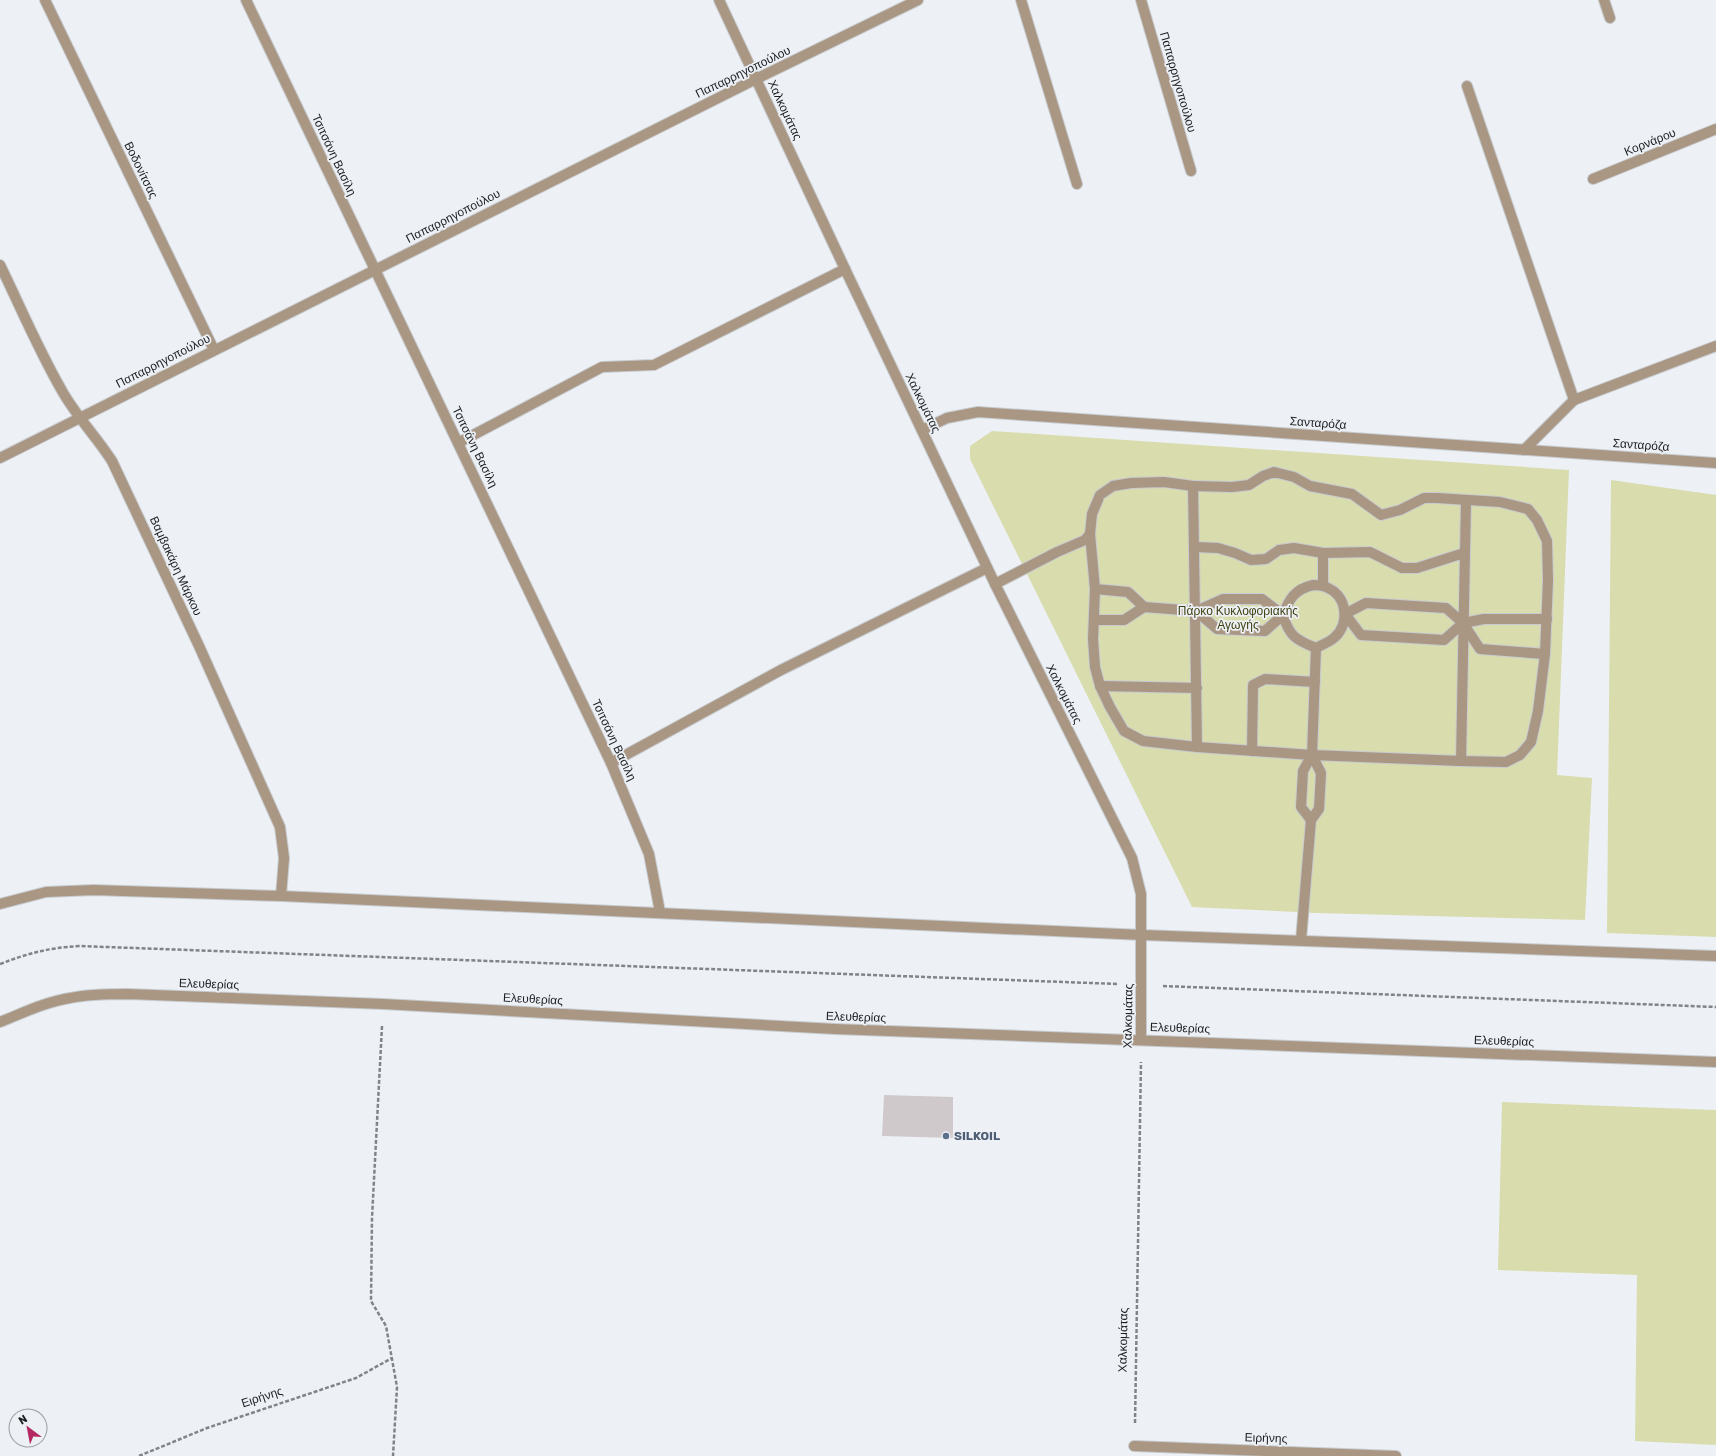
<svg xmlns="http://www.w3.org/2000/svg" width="1716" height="1456" font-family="Rubik,sans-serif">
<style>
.green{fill:#d9dcad}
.building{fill:#cfc9cb}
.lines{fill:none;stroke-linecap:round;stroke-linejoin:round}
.service-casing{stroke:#c7cbcf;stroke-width:12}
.minor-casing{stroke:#c7cbcf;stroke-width:12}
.path{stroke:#808387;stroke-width:2.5;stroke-dasharray:4 2;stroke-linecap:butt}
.service{stroke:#aa9783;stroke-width:10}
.minor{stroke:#aa9783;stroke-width:10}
.service-dot{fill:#5c6f8a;stroke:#edf1f6;stroke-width:1.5}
.labels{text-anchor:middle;stroke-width:3.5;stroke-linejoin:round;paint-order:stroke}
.street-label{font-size:12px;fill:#1c1e20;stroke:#edf1f6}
.park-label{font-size:12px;fill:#3f4010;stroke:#edf1f6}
.service-label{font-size:12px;font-weight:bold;fill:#4e5e75;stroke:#edf1f6;text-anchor:start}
</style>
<rect width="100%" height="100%" fill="#edf1f6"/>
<g class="green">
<path d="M992,431L1569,470L1557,775L1592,778L1585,920L1316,913L1192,907L970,459V446Z"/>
<path d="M1611,480L1716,495V937L1607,933Z"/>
<path d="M1502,1102L1716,1110V1445L1635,1441L1637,1275L1498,1270Z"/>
</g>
<path class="building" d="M884,1095L953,1097V1138L882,1136Z"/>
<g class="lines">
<defs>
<g id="service">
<path d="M1193,486L1232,487L1249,485L1263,476L1274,472L1294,477L1310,486L1352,494L1381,515L1400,510L1424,498H1437L1500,502L1528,509L1537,520L1547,541L1548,580L1545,654L1538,711L1531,742L1520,755L1506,762L1461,761"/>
<path d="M1195,547L1218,548L1235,553L1251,560L1266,559L1279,550L1294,548L1323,553L1370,552L1402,568H1417L1464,553"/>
<path d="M995,584L1057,552L1085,540L1090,534"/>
<path d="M1313,585C1318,585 1323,585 1328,588C1347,596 1350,623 1335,637C1330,642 1321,645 1316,648C1296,640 1289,636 1283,615C1289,599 1295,589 1313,585Z"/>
<path d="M1323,586V553"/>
<path d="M1095,589L1128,592L1144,607"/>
<path d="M1094,620H1124L1144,607L1196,611L1223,599H1262L1283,615L1265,631L1217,629L1196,611"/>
<path d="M1545,654L1480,649L1463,623L1446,608L1366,603L1345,614L1361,635L1444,640L1463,623L1484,619H1547"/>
<path d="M1100,686L1197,688"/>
<path d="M1197,747L1193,486L1164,482L1131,483L1113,486L1100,495L1092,514L1090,534L1095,589L1093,639L1095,667L1100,686L1110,707L1124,731L1143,741L1197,747L1312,755L1461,761L1466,500"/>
<path d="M1252,751L1253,685L1265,679L1315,682"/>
<path d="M1311,820L1301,807L1303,771L1312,755"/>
<path d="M1301,940L1311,820L1319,809L1321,773L1312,755L1316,648"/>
</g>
<g id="minor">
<path d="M45,0L214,350"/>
<path d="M246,0L611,763L649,854L660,912"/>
<path d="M719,0L845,269L995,584L1132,858L1141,894V1040"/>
<path d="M1021,0L1077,184"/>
<path d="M1141,0L1191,171"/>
<path d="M1604,0L1610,18"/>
<path d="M1467,86L1574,400L1524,450"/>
<path d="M1593,179L1716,129"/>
<path d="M0,265C20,306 38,349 61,389C75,415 96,436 112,461L199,646L280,827L284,858L281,896"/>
<path d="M1574,400L1716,346"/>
<path d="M922,430L947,418L978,412L1716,463"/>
<path d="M458,443L602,367L654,365L845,269"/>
<path d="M0,458L756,79L918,0"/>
<path d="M611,763L781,670L987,568"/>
<path d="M0,904L46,892L93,890L281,896L1142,935L1716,956"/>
<path d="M0,1022C23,1013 45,1002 70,998C89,994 109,994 128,994L383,1004L835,1029L1716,1062"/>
<path d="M1134,1446L1396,1456"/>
</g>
</defs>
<use href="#service" class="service-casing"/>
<use href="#minor" class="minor-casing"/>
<g class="path">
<path d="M0,964C29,953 48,948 79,946L1118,984"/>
<path d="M1163,986L1716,1007"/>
<path d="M382,1026L372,1218L371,1301L386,1326L397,1387L393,1456"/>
<path d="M1135,1423L1141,1062"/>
<path d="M139,1456L207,1428L356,1378L392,1358"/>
</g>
<use href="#service" class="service"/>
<use href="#minor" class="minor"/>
</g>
<circle class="service-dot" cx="946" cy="1136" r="4"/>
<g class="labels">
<g class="street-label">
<text transform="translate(743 72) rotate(-26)" y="4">Παπαρρηγοπούλου</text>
<text transform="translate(1178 82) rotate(74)" y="4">Παπαρρηγοπούλου</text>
<text transform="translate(785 110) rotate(65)" y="4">Χαλκομάτας</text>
<text transform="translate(1650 142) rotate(-22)" y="4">Κορνάρου</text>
<text transform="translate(334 155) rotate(65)" y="4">Τσιτσάνη Βασίλη</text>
<text transform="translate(141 170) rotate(64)" y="4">Βοδονίτσας</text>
<text transform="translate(453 216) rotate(-27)" y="4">Παπαρρηγοπούλου</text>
<text transform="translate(163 361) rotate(-27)" y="4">Παπαρρηγοπούλου</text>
<text transform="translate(923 403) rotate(64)" y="4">Χαλκομάτας</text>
<text transform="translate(1318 423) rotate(4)" y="4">Σανταρόζα</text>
<text transform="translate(1641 445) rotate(4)" y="4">Σανταρόζα</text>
<text transform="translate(475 447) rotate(64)" y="4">Τσιτσάνη Βασίλη</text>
<text transform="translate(176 566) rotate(65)" y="4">Βαμβακάρη Μάρκου</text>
<text transform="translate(1064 694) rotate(63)" y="4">Χαλκομάτας</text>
<text transform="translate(614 740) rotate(65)" y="4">Τσιτσάνη Βασίλη</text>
<text transform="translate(209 984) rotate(2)" y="4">Ελευθερίας</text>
<text transform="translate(533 999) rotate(3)" y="4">Ελευθερίας</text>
<text transform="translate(1128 1016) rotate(-89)" y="4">Χαλκομάτας</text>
<text transform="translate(856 1017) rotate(2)" y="4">Ελευθερίας</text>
<text transform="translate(1180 1028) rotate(2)" y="4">Ελευθερίας</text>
<text transform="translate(1504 1041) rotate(2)" y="4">Ελευθερίας</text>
<text transform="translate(1123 1340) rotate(-89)" y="4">Χαλκομάτας</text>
<text transform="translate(262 1397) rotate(-18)" y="4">Ειρήνης</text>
<text transform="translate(1266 1438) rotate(2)" y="4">Ειρήνης</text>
</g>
<g class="park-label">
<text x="1238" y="615">Πάρκο Κυκλοφοριακής<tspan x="1238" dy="14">Αγωγής</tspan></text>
</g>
<g class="service-label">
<text x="954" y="1140">SILKOIL</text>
</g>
</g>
<g transform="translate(28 1428) rotate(328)"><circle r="19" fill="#edf1f6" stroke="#999da0"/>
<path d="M0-3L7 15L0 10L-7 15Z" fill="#b42964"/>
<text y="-6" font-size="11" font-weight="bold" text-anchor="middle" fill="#1c1e20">N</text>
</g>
</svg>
